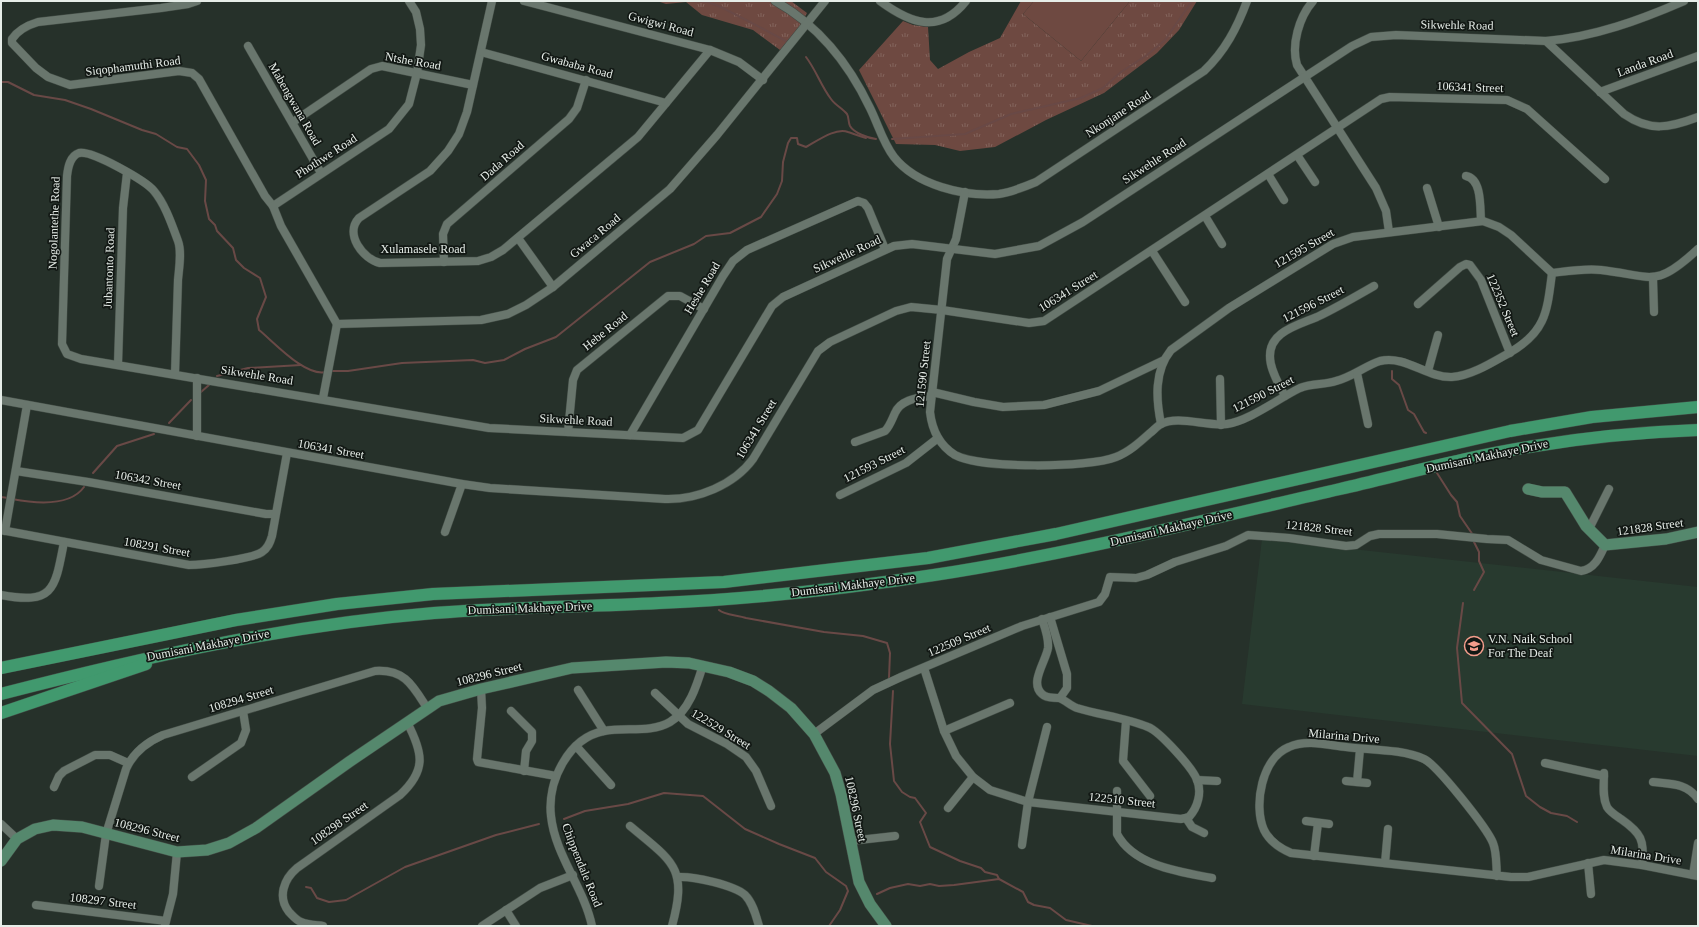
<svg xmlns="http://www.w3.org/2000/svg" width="1699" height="927" font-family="Georgia,serif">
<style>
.built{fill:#283a2f}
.grass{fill:url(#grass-tufts)}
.pitch{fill:#6e4941}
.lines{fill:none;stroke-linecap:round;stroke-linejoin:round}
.stream{stroke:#694946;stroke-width:2}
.street-casing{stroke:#424c45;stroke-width:9}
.secondary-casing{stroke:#424c45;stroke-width:12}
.primary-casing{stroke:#424c45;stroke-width:13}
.street{stroke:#69766d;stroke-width:8}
.secondary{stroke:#55886d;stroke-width:11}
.primary{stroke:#41996e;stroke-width:12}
.labels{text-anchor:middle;stroke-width:3.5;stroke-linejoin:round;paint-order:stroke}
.street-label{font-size:12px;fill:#e6ede8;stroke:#121814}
.poi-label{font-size:12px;fill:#e6ede8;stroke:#121814;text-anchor:start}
</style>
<defs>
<pattern id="grass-tufts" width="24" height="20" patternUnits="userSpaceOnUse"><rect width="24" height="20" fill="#6e4941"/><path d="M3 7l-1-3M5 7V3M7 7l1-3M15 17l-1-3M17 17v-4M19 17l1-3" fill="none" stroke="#83645c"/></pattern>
</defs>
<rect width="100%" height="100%" fill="#26312a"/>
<path class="built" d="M1262,539L1698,587V756L1242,704Z"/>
<g class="grass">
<path d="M657,1H791L807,13L800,26L780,50L753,30L702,15L686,2L666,4Z"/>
<path d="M1021,1H1034L1023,14L1081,61L1130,1H1197L1179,30L1157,53L1104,93L1046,120L995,147L960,151L935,145L896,144L859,70L903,21L913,25L928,27L930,60L938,69L969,52L1000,38Z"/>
</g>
<path class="pitch" d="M1034,1H1130L1081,61L1023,14Z"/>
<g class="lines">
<g class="stream">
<path d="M689,1L708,2L721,7L786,41"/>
<path d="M806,57C816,70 821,86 831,99C835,105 842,108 847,114C849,117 848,122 850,126C854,133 868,138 876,139"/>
<path d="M1,82H8L34,95L65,100L91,109L142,130L156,134L177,147L187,149L199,165L206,180L205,201L209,219L215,225L217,231L233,248L236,260L244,268L260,278L266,297L257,319L259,330C274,342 305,377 326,372"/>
<path d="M892,139L965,134L1011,114L1081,98L1103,88L1121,72L1147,55L1165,40L1192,1"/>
<path d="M330,371H348L402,363L473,360L485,363L504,360L525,349L556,337L650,262L694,244L706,236L730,233L761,217L777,194L782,181L783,162L788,143L791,138H797L798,144L806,147C817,141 836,127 848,132C854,134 859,136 866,138"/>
<path d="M1392,371V379L1399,385L1408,410L1414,414L1424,432L1426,433"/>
<path d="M217,376L248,368L301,365"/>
<path d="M201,392L209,385"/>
<path d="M169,423L191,400"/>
<path d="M93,473L117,446L154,434"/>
<path d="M1437,473L1451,495L1457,502L1460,516L1473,535"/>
<path d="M1,497L8,498"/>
<path d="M12,499C33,503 69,508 84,487"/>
<path d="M1473,540L1479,552V561L1484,572L1474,590"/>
<path d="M1463,603L1457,648L1462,703L1512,754L1526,796L1540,807L1551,813L1567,816L1577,822"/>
<path d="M719,610C724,615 738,615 746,618L824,632L863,636L887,643L890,653L889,678"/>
<path d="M893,691L890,744L894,781L902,792L910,797L915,798L926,813L920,822L930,847L960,861L981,868L985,872L997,875L999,879"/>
<path d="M564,819L585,811L628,804L664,793L703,796L745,829L779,844L815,858L826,872L846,886L848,891L840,910L829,926"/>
<path d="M306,887L311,888L317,898L329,902L346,900L405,867L496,835L539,824"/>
<path d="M877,894L890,888L908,884L920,886L930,884L939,886L954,885L999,879L1023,892L1028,902L1034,905L1050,908L1066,920L1092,926"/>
</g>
<defs>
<g id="street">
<path d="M197,1L188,4L161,8L38,22C28,25 18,30 12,39V43L36,68L48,77L70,85L179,71L192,73L199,79L265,196L273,206"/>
<path d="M492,1L467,112L459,134L448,151L430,171L359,218C344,234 363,259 380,263L478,261L491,257L503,250L638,137L710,50"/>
<path d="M524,1L710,50L739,62L763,80"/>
<path d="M775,1C818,25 849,64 870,108C878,124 883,143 894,157C916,185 964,197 999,194C1012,192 1024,187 1036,182L1204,71C1225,51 1237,28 1247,1"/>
<path d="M880,1C910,23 939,35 966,1"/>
<path d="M1313,1C1299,17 1291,45 1297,65L1376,188L1386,211L1389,232"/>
<path d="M1546,41C1594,37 1640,20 1684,1"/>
<path d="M248,46L321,173"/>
<path d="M481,52L666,103"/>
<path d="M1600,92L1698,56"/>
<path d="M293,122L371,69L382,66L473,85"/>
<path d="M1297,155L1315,182"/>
<path d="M1268,174L1284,200"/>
<path d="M1466,176C1482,179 1480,207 1481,221"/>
<path d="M1427,188L1439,227"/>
<path d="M965,192L956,239L947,259L930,412C932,430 939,445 955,455C981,469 1089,468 1116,457C1129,452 1140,442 1150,433C1153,431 1157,426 1161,424C1178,415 1208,427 1227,424C1249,421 1279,398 1300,388C1312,383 1325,385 1336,381C1352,377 1365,366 1380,361C1406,355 1427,378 1452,377C1471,376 1493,362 1509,353C1546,332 1547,312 1552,273"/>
<path d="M1205,216L1222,244"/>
<path d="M518,238L553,287"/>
<path d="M1152,251L1185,302"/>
<path d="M444,262L443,234L447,224L569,119L577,108L586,80"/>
<path d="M1552,273C1568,271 1586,268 1601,270C1653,276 1655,289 1698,249"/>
<path d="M1653,278L1654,312"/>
<path d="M1418,304L1460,267L1466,264L1470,265L1481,280L1510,353"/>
<path d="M337,324L481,320L508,314L526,305L553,287L670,189L717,135L825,1"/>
<path d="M337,324L281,226L273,206L389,129L409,104L417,73L421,45L420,29L416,12L409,1"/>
<path d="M118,364L123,208L127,173"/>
<path d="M1428,371L1438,335"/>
<path d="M1357,373L1368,424"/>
<path d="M175,374C176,343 177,311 178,280C179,268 182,252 178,241C172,225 165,204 154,191C146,181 92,150 79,153C70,156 68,167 67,176L62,344L67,354L81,359L489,428L683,438L698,430L772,306L783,297L894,246L912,244L995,254L1039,246L1083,222L1352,46L1371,37L1396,35L1546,41L1624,114C1650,132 1669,128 1698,117"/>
<path d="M1220,379L1221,425"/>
<path d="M932,392L974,402L1003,407L1044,405L1099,391L1164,360"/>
<path d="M1285,396C1275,378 1259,351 1281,334C1291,326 1305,322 1317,317C1336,308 1355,297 1374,286"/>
<path d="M323,398L337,324"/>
<path d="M1,400L462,484L490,488L665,499C697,500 734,485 753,459L818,351L830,342L896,311L911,307L942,310L1029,323L1044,321L1381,99L1390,97L1507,100L1527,109L1605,179"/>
<path d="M1161,424C1156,399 1154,371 1171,350L1229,308L1333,244L1353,237L1483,221L1499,227L1511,235L1552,273"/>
<path d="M568,432L573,380L577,370L668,296H680L704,309"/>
<path d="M630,435L723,276L733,261L747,250L858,201L864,203L868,208L885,249"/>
<path d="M197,436V378"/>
<path d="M855,442L885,431C890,426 892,419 895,413C901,399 918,398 931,396"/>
<path d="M16,471L88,482L266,514H275"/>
<path d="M840,495L906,463L938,438"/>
<path d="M1589,529L1609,489"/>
<path d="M1,530L189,565C202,565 252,559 262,552C268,548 270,543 272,536L287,453"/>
<path d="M5,531L27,405"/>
<path d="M445,532L462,484"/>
<path d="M1,595C54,605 55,589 64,542"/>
<path d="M1050,617L1067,674V688L1060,698"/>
<path d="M924,668L944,731L956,756L973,777L990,790L1028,802L1181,819L1189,817C1198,807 1202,792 1197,780C1193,768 1159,731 1148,727C1126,718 1100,715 1077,708C1071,706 1065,700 1059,698C1053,697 1047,699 1042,694C1029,683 1046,661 1048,648C1049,638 1045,628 1042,619"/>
<path d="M481,689L482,708L477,759L478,762L556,776"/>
<path d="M578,690L604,731"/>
<path d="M655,693L688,724L727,744L746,757L756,771L771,806"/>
<path d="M511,711L532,732V741L526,751L524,771"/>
<path d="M1126,721L1123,761L1150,796"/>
<path d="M944,731L1010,703"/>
<path d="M814,734L873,690L901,677L1022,626L1099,602L1105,594L1110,577L1136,578L1147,575L1175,562L1226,546L1248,535L1289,538L1346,546L1356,545L1370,536L1379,534H1437L1487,539L1508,540L1541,560L1581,571C1595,569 1600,556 1605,545"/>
<path d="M576,746L611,785"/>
<path d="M1545,763L1604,776"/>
<path d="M1604,773C1604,784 1602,797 1607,807C1610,812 1615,815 1621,819C1641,833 1645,840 1642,865"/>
<path d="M192,777L241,743L246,730L243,711"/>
<path d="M1197,780L1217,781"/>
<path d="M1346,781L1367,783"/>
<path d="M1357,782L1360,749"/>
<path d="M1653,782C1671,784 1687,783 1698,799"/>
<path d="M54,787L59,776L64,771L95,755H110L128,763"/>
<path d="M1117,791V834C1134,866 1180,872 1212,878"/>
<path d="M948,808L973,777"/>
<path d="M1186,818L1192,827L1204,833"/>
<path d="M1306,821L1329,824"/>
<path d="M1,824L17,839"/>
<path d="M630,826C673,862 688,867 672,926"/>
<path d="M850,841L895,836"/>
<path d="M1022,845L1028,802L1047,727"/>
<path d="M1314,856L1318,823"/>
<path d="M1385,863L1388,829"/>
<path d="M1588,863L1591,894"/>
<path d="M1693,875L1698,843"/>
<path d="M1497,876C1496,865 1497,853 1493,843C1487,828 1437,765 1424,759C1403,749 1369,750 1346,747C1328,745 1306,739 1289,747C1262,758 1253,805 1264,830C1270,842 1279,848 1291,853L1511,877H1528L1604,860L1642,865L1698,876"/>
<path d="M678,877C693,876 734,885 745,895C753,903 756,916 759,926"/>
<path d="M99,886L106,834L126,769C133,753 147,742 163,735L375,671C405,669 413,686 427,708"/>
<path d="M36,905L166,921"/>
<path d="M506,910L516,926"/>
<path d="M165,925L173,894L177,852"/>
<path d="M323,926C316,925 308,925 301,922C296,920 293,916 289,912C277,897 284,879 297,868L400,795C427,770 423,753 407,722"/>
<path d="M482,926L540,888L573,875"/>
<path d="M592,926C584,888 555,855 551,816C547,782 568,738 604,731C626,727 651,733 670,722C689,711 697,685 703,665"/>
</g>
<g id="secondary">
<path d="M1528,489L1542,492H1565L1586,526L1605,545L1666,539L1698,532"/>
<path d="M1,861L17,839L35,829L53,825L82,827L177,852L207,850L229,843L256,828L349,762L439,701L481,689L572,668L666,662L689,663L729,672L753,681L769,691L791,708L814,734L835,773L841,794L859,882L870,904L886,926"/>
</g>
<g id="primary">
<path d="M1,668L236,620L337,604L433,594L724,582L928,558L1056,534L1510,431L1592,417L1698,407"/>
<path d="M1,694C144,657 287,625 434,613C509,607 584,607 659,603C751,599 843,589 934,575C1071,554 1205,520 1340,489C1405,474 1469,456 1535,446C1589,437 1643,432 1698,430"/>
<path d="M1,713L146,664"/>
</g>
</defs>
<use href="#street" class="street-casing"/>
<use href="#secondary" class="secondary-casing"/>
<use href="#primary" class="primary-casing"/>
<use href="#street" class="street"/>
<use href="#secondary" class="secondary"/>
<use href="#primary" class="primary"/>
</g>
<defs>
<symbol id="school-ring" viewBox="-11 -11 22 22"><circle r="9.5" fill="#121814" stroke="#f49d8c" stroke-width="1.5"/><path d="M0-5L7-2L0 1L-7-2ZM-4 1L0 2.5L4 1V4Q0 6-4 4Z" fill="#f49d8c"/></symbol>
</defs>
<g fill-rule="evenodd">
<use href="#school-ring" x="1463" y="635" width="22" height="22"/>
</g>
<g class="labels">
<g class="street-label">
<text transform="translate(661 24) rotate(15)" y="4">Gwigwi Road</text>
<text transform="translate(1457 25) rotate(1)" y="4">Sikwehle Road</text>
<text transform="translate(413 61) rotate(10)" y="4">Ntshe Road</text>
<text transform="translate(1645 63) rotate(-20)" y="4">Landa Road</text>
<text transform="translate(577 65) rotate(15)" y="4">Gwababa Road</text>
<text transform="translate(133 66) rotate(-7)" y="4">Siqophamuthi Road</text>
<text transform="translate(1470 87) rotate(2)" y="4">106341 Street</text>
<text transform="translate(295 104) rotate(60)" y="4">Mabengwana Road</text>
<text transform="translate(1118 114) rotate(-33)" y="4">Nkonjane Road</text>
<text transform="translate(326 156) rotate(-33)" y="4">Phothwe Road</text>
<text transform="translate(502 161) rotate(-41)" y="4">Dada Road</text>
<text transform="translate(1154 161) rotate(-33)" y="4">Sikwehle Road</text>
<text transform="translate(54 223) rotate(-88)" y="4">Nogolantethe Road</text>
<text transform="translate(595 236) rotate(-40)" y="4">Gwaca Road</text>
<text transform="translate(1304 248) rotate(-30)" y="4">121595 Street</text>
<text x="423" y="253">Xulamasele Road</text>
<text transform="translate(847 254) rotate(-25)" y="4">Sikwehle Road</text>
<text transform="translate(109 268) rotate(-88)" y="4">Jubantonto Road</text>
<text transform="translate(702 288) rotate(-59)" y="4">Heshe Road</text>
<text transform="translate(1068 291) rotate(-32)" y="4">106341 Street</text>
<text transform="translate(1313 304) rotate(-27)" y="4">121596 Street</text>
<text transform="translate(1503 305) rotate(67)" y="4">122352 Street</text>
<text transform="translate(605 331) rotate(-39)" y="4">Hebe Road</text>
<text transform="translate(923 374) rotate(-84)" y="4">121590 Street</text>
<text transform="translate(257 375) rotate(9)" y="4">Sikwehle Road</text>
<text transform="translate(1263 394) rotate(-27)" y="4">121590 Street</text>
<text transform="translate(576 420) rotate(3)" y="4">Sikwehle Road</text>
<text transform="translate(756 429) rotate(-59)" y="4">106341 Street</text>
<text transform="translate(331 449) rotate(10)" y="4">106341 Street</text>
<text transform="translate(1487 456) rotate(-12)" y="4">Dumisani Makhaye Drive</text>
<text transform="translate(874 464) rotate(-27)" y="4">121593 Street</text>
<text transform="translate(148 480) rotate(10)" y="4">106342 Street</text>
<text transform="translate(1650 527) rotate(-8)" y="4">121828 Street</text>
<text transform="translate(1171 528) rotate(-13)" y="4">Dumisani Makhaye Drive</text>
<text transform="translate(1319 528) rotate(6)" y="4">121828 Street</text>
<text transform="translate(157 547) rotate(10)" y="4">108291 Street</text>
<text transform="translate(853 585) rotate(-7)" y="4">Dumisani Makhaye Drive</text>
<text transform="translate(530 608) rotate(-2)" y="4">Dumisani Makhaye Drive</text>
<text transform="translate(959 640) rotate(-23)" y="4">122509 Street</text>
<text transform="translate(208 645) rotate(-11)" y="4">Dumisani Makhaye Drive</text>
<text transform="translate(489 674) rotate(-14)" y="4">108296 Street</text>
<text transform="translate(241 699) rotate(-17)" y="4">108294 Street</text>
<text transform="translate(721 729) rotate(31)" y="4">122529 Street</text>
<text transform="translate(1344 736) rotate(5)" y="4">Milarina Drive</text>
<text transform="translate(1122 800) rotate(6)" y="4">122510 Street</text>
<text transform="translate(856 809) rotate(78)" y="4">108296 Street</text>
<text transform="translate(339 823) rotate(-35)" y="4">108298 Street</text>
<text transform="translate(147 830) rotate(14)" y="4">108296 Street</text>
<text transform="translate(1646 855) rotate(9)" y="4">Milarina Drive</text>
<text transform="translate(582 865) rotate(68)" y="4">Chippendale Road</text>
<text transform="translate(103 901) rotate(7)" y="4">108297 Street</text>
</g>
<g class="poi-label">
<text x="1488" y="643">V.N. Naik School<tspan x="1488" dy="14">For The Deaf</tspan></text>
</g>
</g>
<rect width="1699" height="927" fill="none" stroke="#e6ede8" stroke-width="4"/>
</svg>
